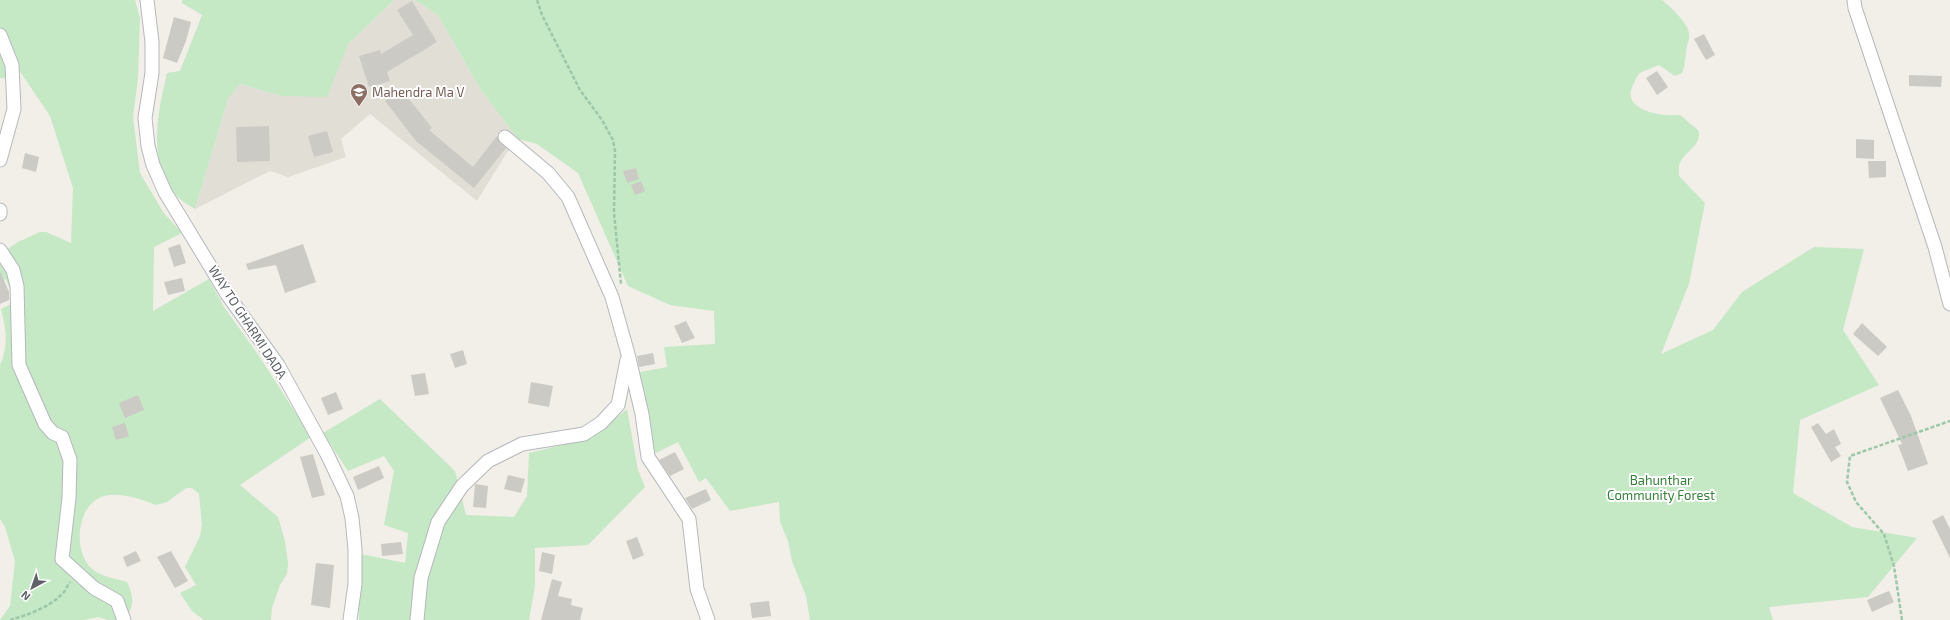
<svg xmlns="http://www.w3.org/2000/svg" width="1950" height="620" font-family="'Exo 2',sans-serif">
<style>
.education{fill:#e1ded6}
.green{fill:#c5e8c5}
.building{fill:#cccac5}
.lines{fill:none;stroke-linecap:round;stroke-linejoin:round}
.street-casing{stroke:#b5b8bc;stroke-width:15}
.path{stroke:#9cc7a9;stroke-width:2.5;stroke-dasharray:4 2;stroke-linecap:butt}
.street{stroke:#fff;stroke-width:13}
.labels{text-anchor:middle;stroke-width:4;stroke-linejoin:round;paint-order:stroke}
.education-label{font-size:13px;fill:#785e54;stroke:#fff;text-anchor:start}
.street-label{font-size:13px;fill:#5f6368;stroke:#fff}
.park-label{font-size:13px;fill:#348238;stroke:#fff}
</style>
<rect width="100%" height="100%" fill="#f1efe8"/>
<path class="education" d="M394,0H415L438,15L481,90L518,139L506,154L477,201L370,114L341,139L346,157L288,177L270,171L195,209L228,99L240,84L282,96L348,44Z"/>
<g class="green">
<path d="M0,0H135L140,18L138,78L133,117L140,173L163,212L182,233L154,247L153,311L209,279L224,307L259,356L311,437L240,485L278,517L285,541L288,563L287,574L280,585L272,608L271,620H204L192,611L180,593L196,585L185,567L200,536L202,525L199,494L192,488H186L167,502L156,505C141,499 114,490 99,498C75,510 73,557 95,571C103,577 117,579 127,582C134,596 135,609 123,620H108L98,617L84,620H0L10,606L15,561L5,527L0,519V365C9,345 6,329 1,309L15,302L6,279L0,281V261L8,249L18,242L40,232H46L71,243L73,188L50,116L19,70L11,79L0,78Z"/>
<path d="M182,0H394L348,44L327,97L282,96L240,84L228,99L195,209C189,205 181,201 177,196C146,161 158,113 167,73L180,71L202,15L182,3Z"/>
<path d="M415,0H1662C1670,6 1689,24 1689,34C1690,40 1686,46 1686,52C1685,60 1685,66 1682,73L1675,76L1659,65C1653,68 1644,70 1639,74C1636,77 1635,81 1633,85C1620,111 1663,117 1680,115L1698,130C1703,145 1685,151 1680,163C1678,167 1679,172 1679,176L1705,203L1689,284L1661,354L1713,330L1742,292L1814,247L1864,249L1843,330L1879,385L1800,420L1793,493L1852,527L1917,538L1868,597L1769,607L1773,620H810L806,596L792,561L788,541L780,522L779,502L730,511L706,478L699,482L678,442L652,455L650,419L635,373L667,367L664,347L715,344L714,311L670,305L628,286L578,173L537,144L518,139L481,90L438,15Z"/>
<path d="M380,399L455,471L466,515L514,517L527,496L529,453L592,438L627,409L638,470L645,487L588,545L535,548V586L529,620H359L360,562L361,554L405,563L408,533L384,525L394,471L384,456L348,471L323,433Z"/>
</g>
<g class="building">
<path d="M412,1L437,42L387,72L390,81L369,87L359,56L380,50L381,54L413,35L397,10Z"/>
<path d="M174,17L191,22L186,41L177,63L163,58Z"/>
<path d="M1704,34L1715,55L1706,60L1694,39Z"/>
<path d="M1657,71L1668,87L1657,95L1646,78Z"/>
<path d="M1909,75L1942,76L1941,87L1909,86Z"/>
<path d="M401,89L432,128L429,130L473,167L497,136L500,143L506,148L474,188L416,141L385,101Z"/>
<path d="M269,126L270,161L237,162L236,127Z"/>
<path d="M327,131L333,152L314,157L308,136Z"/>
<path d="M1856,139L1874,140V159L1856,158Z"/>
<path d="M25,153L39,157L36,172L22,168Z"/>
<path d="M1868,161H1886V177L1869,178Z"/>
<path d="M636,168L639,179L627,183L623,171Z"/>
<path d="M641,181L645,191L635,195L631,185Z"/>
<path d="M180,244L186,263L174,267L168,248Z"/>
<path d="M303,244L316,282L285,293L276,265L248,270L246,264Z"/>
<path d="M0,271L9,292V300L0,304Z"/>
<path d="M182,278L185,291L168,295L164,282Z"/>
<path d="M686,321L695,338L682,343L674,326Z"/>
<path d="M1862,323L1887,347L1878,356L1853,334Z"/>
<path d="M463,350L467,364L455,368L450,354Z"/>
<path d="M653,353L655,364L639,367L637,356Z"/>
<path d="M425,373L429,394L415,396L411,375Z"/>
<path d="M531,382L553,386L549,407L528,403Z"/>
<path d="M1898,390L1911,416L1928,464L1908,471L1898,445L1902,444L1880,398Z"/>
<path d="M336,392L343,409L328,415L321,398Z"/>
<path d="M138,395L144,410L125,418L119,403Z"/>
<path d="M125,423L129,436L116,440L112,427Z"/>
<path d="M1818,423L1826,434L1834,429L1841,444L1835,447L1841,456L1831,462L1811,427Z"/>
<path d="M675,452L684,469L670,476L659,460Z"/>
<path d="M313,454L325,495L312,498L300,457Z"/>
<path d="M379,466L384,478L358,490L353,477Z"/>
<path d="M508,475L525,479L521,493L504,489Z"/>
<path d="M475,484L488,486L486,508L473,507Z"/>
<path d="M706,489L711,500L692,509L685,498Z"/>
<path d="M1943,515L1950,529V558L1932,521Z"/>
<path d="M637,537L644,555L633,560L626,541Z"/>
<path d="M401,542L403,554L382,556L381,544Z"/>
<path d="M136,551L141,561L127,567L123,557Z"/>
<path d="M171,551L188,581L175,588L157,557Z"/>
<path d="M542,552L555,555L552,574L539,571Z"/>
<path d="M316,563L334,565L330,608L311,605Z"/>
<path d="M552,579L562,582L558,596L572,599L571,605L583,608L580,620H541Z"/>
<path d="M1889,591L1894,602L1872,612L1867,600Z"/>
<path d="M769,601L771,616L752,618L750,603Z"/>
</g>
<g class="lines">
<defs>
<g id="street">
<path d="M147,0L152,42V73L145,118L148,146L153,165L165,192L227,294L278,365L327,454L347,496L352,518L355,549V584L350,620"/>
<path d="M1854,0L1855,8L1935,247L1950,304"/>
<path d="M0,35L12,65L14,109L0,160"/>
<path d="M505,137L548,173L568,197L612,297L628,354L642,414L648,457L689,519L697,589L708,620"/>
<path d="M0,210V214"/>
<path d="M0,250L13,270L17,286L19,365L45,424L53,433L62,437L70,460L69,498L62,559L94,588L117,601L124,620"/>
<path d="M417,620L421,578L438,522L462,486L488,461L522,444L584,434L601,423L618,405L627,360"/>
</g>
</defs>
<use href="#street" class="street-casing"/>
<g class="path">
<path d="M537,0L542,15L580,90L602,120L613,140L615,151L614,213L621,284"/>
<path d="M10,620C27,615 48,608 61,595C65,592 67,586 70,582"/>
<path d="M1902,620L1894,566L1884,534L1856,502L1847,482L1850,456L1950,421"/>
</g>
<use href="#street" class="street"/>
</g>
<defs>
<symbol id="school-pin" viewBox="-11 -11 22 30"><path d="M0 17L-7.5 6A9.5 9.5 0 1 1 7.5 6Z" fill="#8d6e63" stroke="#fff"/><path d="M0-5L7-2L0 1L-7-2ZM-4 1L0 2.5L4 1V4Q0 6-4 4Z" fill="#fff"/></symbol>
</defs>
<g fill-rule="evenodd">
<use href="#school-pin" x="349" y="82" width="20" height="27"/>
</g>
<g class="labels">
<g class="education-label">
<text x="372" y="97">Mahendra Ma V</text>
</g>
<g class="street-label">
<text transform="translate(248 322) rotate(57)" y="5">WAY TO GHARMI DADA</text>
</g>
<g class="park-label">
<text x="1661" y="485">Bahunthar<tspan x="1661" dy="15">Community Forest</tspan></text>
</g>
</g>
<g transform="translate(32 588) rotate(220)" stroke="#ffffff" stroke-width="3" paint-order="stroke">
<path d="M0-3L7 15L0 10L-7 15Z" fill="#5f6368"/>
<text y="-6" font-size="11" font-weight="bold" text-anchor="middle" fill="#5f6368">N</text>
</g>
</svg>
